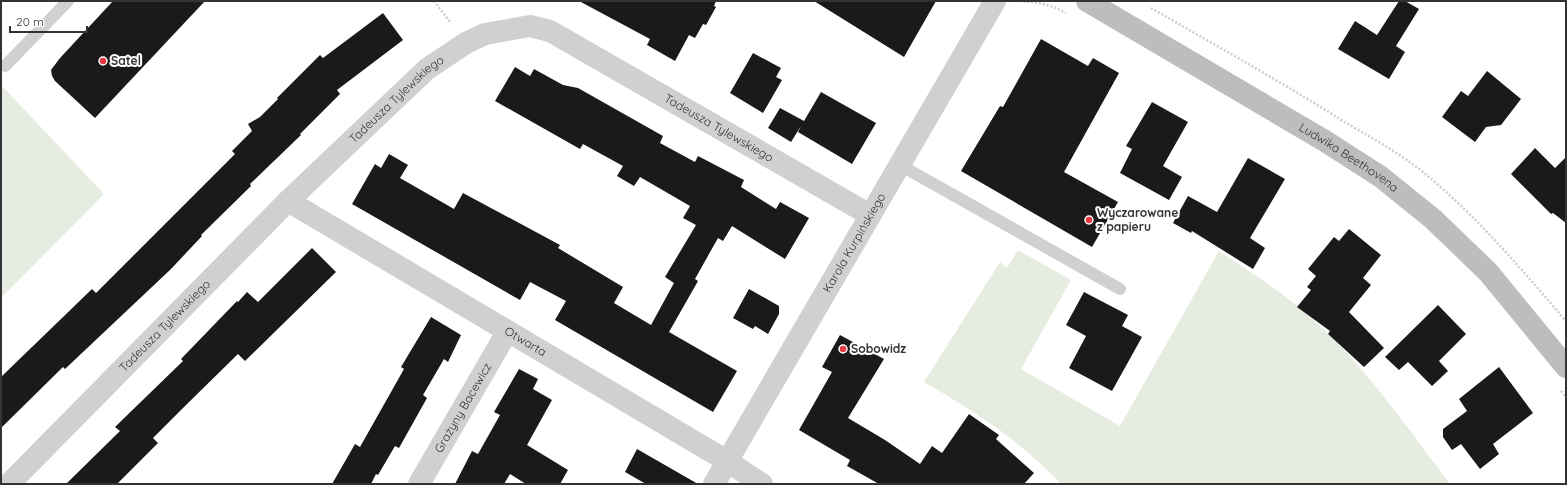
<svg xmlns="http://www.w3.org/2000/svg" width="1567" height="485" font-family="Quicksand,sans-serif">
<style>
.green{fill:#e6ecdf}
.building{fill:#1a1a1a}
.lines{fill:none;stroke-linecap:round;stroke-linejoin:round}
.path{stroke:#cdcdcd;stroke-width:2.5;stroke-dasharray:2 2;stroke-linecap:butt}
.lane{stroke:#d0d0d0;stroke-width:12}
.street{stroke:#d0d0d0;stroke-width:22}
.secondary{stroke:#bdbdbd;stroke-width:22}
.poi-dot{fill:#e63946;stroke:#fff;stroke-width:1.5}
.labels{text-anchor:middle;stroke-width:4;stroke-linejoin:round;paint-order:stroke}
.poi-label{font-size:12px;font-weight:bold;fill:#333;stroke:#fff;text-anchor:start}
.street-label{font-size:12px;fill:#333;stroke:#fff}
</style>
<rect width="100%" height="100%" fill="#fff"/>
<g class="green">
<path d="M1,85L104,194L1,298Z"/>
<path d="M1018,250L1071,280L1021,369L1120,426L1219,251C1249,271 1280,291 1308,315C1363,363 1406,426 1450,484H1061C1021,441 974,411 924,382L1000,262L1007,268Z"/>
</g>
<g class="building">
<path d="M113,1H205L95,118L55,81L52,76L51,70L60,58Z"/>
<path d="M579,1H664L674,7L664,1H716L714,6L716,7L706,25L703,24L695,38L689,35L675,61L647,45L650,39Z"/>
<path d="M814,1H936L904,57Z"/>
<path d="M1399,1H1405L1419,9L1396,46L1405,52L1389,79L1338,49L1355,21L1377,35Z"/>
<path d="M383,13L403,40L337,90L340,94L300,134L301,135L250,184L251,186L201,235L202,236L171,269L65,369L63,367L1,428V377L92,289L96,293L235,154L232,151L252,131L248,124L260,117L278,99L277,98L320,55L323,58Z"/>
<path d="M1041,39L1088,66L1093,58L1119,73L1064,172L1118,202L1092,247L961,171L1000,106L1003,107Z"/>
<path d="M753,53L781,68L776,77L782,80L763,113L730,93Z"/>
<path d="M515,67L530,76L534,69L563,85L578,88L663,136L660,143L695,162L698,156L744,180L741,187L776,209L780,202L809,218L785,259L732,226L723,241L718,238L695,279L698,281L669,332L737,371L713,412L555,320L566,301L530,282L520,300L352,204L375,164L381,168L389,154L408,165L400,178L454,209L463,193L560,245L558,248L623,287L614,303L651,325L674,283L665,277L696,225L683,218L690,206L640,177L634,186L617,176L623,166L583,144L580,149L495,101Z"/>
<path d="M1487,71L1521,99L1501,125L1486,127L1475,142L1442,117L1461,91L1468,96Z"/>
<path d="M821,92L876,123L852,164L798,132L801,126L791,142L768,128L780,108L804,121Z"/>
<path d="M1152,102L1188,122L1163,166L1182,177L1169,200L1120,173L1132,149L1126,146Z"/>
<path d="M1535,148L1555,168L1566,157V223L1553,213L1551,214L1511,174Z"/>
<path d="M1248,158L1285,179L1250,238L1265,248L1253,269L1192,231L1191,233L1173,223L1188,196L1217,212Z"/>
<path d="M1349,229L1381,255L1363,278L1371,285L1349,312L1384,348L1364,367L1328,334L1330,331L1297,307L1311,290L1307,287L1316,276L1308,269L1334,237L1339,241Z"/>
<path d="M312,248L336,272L245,361L238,354L186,405L153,438L158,443L117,484H66L120,431L115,427L183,361L181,359L237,301L238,302L247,292L258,302Z"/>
<path d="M749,289L779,306V314L768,334L755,326L753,329L733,318Z"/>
<path d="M1084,292L1128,315L1122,326L1142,337L1112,391L1069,368L1086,336L1066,325Z"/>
<path d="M1438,305L1466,334L1439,361L1448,371L1432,386L1408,362L1399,370L1385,357Z"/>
<path d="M431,317L461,335L448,362L444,359L423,395L427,398L399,448L395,446L378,475L376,474L371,484H332L355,444L360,447L404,369L401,367Z"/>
<path d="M840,335L884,359L848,418L885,440L920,464L932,446L942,453L969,414L999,435L996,439L1034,473L1024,484H879L847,466L850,460L799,430L832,372L822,367Z"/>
<path d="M1499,367L1533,413L1493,444L1499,454L1480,469L1461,444L1452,450L1443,437V429L1467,411L1459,399Z"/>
<path d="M519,369L538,379L533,389L552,400L527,445L568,470L560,484H526L510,474L504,484H455L472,451L478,454L500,415L494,412Z"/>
<path d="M637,449L698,484H646L625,472Z"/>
</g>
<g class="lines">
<g class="path">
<path d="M434,1L451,23"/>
<path d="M1019,1C1036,2 1050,4 1066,13"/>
<path d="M1151,8C1215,45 1280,81 1343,121C1372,138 1403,155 1429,177C1480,220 1523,271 1566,321"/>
<path d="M1561,391L1566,397"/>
</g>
<g class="lane">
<path d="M5,66L68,1"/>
<path d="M900,165L1120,289"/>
</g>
<g class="street">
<path id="s1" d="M288,201L727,461L762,484"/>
<path id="s2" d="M9,484L288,201L427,69L466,43L485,34L530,26L550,31L870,215"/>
<path id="s3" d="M419,484L507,332"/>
<path id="s4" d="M714,484L995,1"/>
</g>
<path class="secondary" id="s5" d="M1087,1L1325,141L1381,177L1433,219L1488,272L1566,367"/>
</g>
<g class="poi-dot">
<circle cx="103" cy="61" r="4"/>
<circle cx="1089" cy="220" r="4"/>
<circle cx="843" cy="349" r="4"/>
</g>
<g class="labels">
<g class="poi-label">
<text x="111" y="65">Satel</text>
<text x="1097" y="217">Wyczarowane<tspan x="1097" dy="14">z papieru</tspan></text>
<text x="851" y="353">Sobowidz</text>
</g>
<g class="street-label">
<text dy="4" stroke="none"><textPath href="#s2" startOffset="546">Tadeusza Tylewskiego</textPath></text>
<text dy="4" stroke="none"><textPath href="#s2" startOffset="918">Tadeusza Tylewskiego</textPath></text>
<text dy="4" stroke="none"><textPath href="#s5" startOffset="305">Ludwika Beethovena</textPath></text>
<text dy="4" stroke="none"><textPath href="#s4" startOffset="279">Karola Kurpińskiego</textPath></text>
<text dy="4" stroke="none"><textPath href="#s2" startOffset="222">Tadeusza Tylewskiego</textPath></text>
<text dy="4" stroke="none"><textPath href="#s1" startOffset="276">Otwarta</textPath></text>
<text dy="4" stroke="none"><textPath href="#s3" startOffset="88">Grażyny Bacewicz</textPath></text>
</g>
</g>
<rect width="1567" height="485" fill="none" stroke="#333333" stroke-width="4"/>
<path d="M10 26v6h77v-6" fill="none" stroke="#333333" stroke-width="2"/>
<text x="16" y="26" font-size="12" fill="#333333" stroke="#ffffff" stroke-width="3" paint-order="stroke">20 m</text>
</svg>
